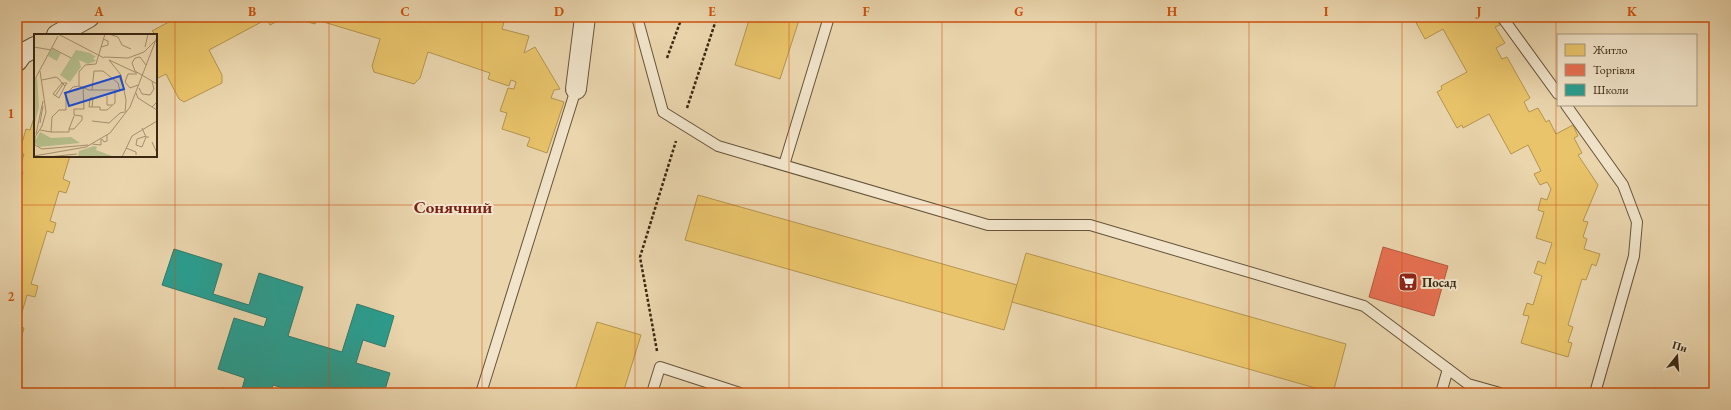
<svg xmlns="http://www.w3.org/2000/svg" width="1731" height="410" font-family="'EB Garamond',serif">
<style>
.homes{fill:#e9c46a;stroke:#b49550}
.shops{fill:#e76f51;stroke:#b35a3e}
.schools{fill:#2a9d8f;stroke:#2f7a6a}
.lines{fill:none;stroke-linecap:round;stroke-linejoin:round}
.lane-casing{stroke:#665339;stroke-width:12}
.street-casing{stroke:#665339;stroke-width:22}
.path{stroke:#3a2812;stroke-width:2.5;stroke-dasharray:3 2;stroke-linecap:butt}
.lane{stroke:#f1e4ca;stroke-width:10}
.street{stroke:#f1e4ca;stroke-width:20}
.grid{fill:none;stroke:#ce520d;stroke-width:1;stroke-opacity:0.55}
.labels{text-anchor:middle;stroke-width:4;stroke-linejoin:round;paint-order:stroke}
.poi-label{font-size:13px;font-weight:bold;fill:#3a2812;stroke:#f1e4ca;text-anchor:start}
.district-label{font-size:17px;font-weight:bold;fill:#7a1f14;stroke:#f1e4ca}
.inset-road{fill:none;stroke:#a4906f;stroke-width:1}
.view{fill:#1d4ed8;fill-opacity:0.15;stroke:#1d4ed8;stroke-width:2}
.inset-edge{fill:none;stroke:#3a2812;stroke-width:2}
.neatline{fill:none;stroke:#ce520d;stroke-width:1.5}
.grid-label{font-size:13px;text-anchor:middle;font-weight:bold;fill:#ce520d}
</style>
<rect width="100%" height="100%" fill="#ead5ad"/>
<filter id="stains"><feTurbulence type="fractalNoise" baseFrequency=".005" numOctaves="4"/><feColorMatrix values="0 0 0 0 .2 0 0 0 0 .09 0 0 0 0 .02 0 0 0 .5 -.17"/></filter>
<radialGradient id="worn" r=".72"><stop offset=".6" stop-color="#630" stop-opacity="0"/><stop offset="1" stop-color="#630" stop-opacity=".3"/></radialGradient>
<g class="homes">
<path d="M178,17H285L270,25L267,19L209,50L222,75V83L184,102L179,99L166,74L156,79V35L152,31Z"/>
<path d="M291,17H445L444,18L454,21L455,17H484L504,22L502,29L529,36L524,53L535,47L560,89L554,90L551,98L564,102L547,153L527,146L530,138L502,129L507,113L500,111L508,88L514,89L516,82L511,80L509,86L488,79L490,73L428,52L420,78L414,84L374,72L372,66L380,39L317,20L315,24Z"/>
<path d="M750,17H800L780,79L735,65Z"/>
<path d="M1413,17H1469L1471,21L1478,17H1496L1500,25L1495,27L1505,43L1496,48L1502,59L1507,57L1530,98L1524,102L1529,112L1538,108L1546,122L1549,120L1556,134L1573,125L1578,136L1574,138L1582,153L1578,155L1598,185L1583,221L1588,222L1583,237L1587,239L1584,249L1600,254L1596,266L1592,264L1586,280L1582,279L1568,325L1573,327L1568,342L1572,343L1568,357L1521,343L1529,316L1523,315L1527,303L1533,305L1542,276L1534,273L1538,261L1545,264L1552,243L1536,238L1544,212L1538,210L1541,198L1547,200L1551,189L1547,182L1540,185L1534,174L1541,171L1528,145L1511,154L1489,114L1463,128L1462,125L1457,128L1437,92L1442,89L1441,86L1467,72L1443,29L1425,39Z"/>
<path d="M35,115V156H70L63,179L70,182L66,193L59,191L50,221L56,223L53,233L47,231L31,284L38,286L35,297L27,295L18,326L24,328L21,338L17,337V192L23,172L19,170L24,154L19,153L26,129L30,130Z"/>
<path d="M698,195L1017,285L1004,330L685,240Z"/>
<path d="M1026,253L1346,344L1333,393L1012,302Z"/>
<path d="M597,322L641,335L623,393H574Z"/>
<path d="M810,389L823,393H808Z"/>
</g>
<path class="shops" d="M1383,247L1448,266L1434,316L1369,297Z"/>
<g class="schools">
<path d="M174,249L222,264L213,294L249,305L259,273L303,287L288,336L342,352L357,304L394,316L385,347L363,340L356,363L390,373L384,393H300L273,385L270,393H241L245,378L218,369L234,318L264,327L267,318L162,285Z"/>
<path d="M223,388L238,393H221Z"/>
</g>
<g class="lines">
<defs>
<g id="lane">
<path d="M637,17L663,112L718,146L988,225H1090L1364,306L1468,384L1500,393"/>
<path d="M1502,17L1558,94"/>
<path d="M1566,105L1623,185L1637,222L1634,256L1595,393"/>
<path d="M784,165L829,17"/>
<path d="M481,393L576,89"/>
<path d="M652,393L660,367L740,393"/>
<path d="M1441,393L1448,369"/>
</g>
<g id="street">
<path d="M57,35L89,17"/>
<path d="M17,61L22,54L35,47"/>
<path d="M576,89L585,17"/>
</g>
</defs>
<use href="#lane" class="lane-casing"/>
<use href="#street" class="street-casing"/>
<g class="path">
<path d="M667,58L682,17"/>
<path d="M687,108L717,17"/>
<path d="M657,351L640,257L676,141"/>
</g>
<use href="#lane" class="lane"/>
<use href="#street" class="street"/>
</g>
<path class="grid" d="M175,17V393M329,17V393M482,17V393M635,17V393M789,17V393M942,17V393M1096,17V393M1249,17V393M1402,17V393M1556,17V393M17,205H1714"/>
<defs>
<symbol id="supermarket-square" viewBox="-11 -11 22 22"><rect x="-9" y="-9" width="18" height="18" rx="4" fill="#8f2418" stroke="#f1e4ca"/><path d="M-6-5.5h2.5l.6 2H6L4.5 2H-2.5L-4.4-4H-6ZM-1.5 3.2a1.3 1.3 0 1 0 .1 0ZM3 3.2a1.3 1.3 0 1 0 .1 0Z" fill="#fff"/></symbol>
</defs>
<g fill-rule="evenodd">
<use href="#supermarket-square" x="1397" y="271" width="22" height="22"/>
</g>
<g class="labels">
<g class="poi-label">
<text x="1422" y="287">Посад</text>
</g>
<g class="district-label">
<text x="453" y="213">Сонячний</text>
</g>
</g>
<g transform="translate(34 34)">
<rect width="123" height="123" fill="#ead5ad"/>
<path d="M18,14L27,19L23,27L14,22ZM42,16L56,19L62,23L59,24L62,27L54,30L45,26L47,33L36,48L26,41ZM3,43L5,73L0,93V49ZM6,98L17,104L37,103L46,109L4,113L1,107ZM60,112L63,113L62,116L81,123H44L45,117Z" fill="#b5be8b"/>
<path class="inset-road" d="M24,0L70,24M71,0L62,30L51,31L45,38V52L55,56H89M75,0L84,3L88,11L97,15M0,13L17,16M67,13L74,11V7L69,5M111,13L114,0M18,14L37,24M70,23L94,24L110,18L121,7M75,26L103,39M75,26L87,41L92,66L91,79M112,31L106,23L101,24L98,29L101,37L123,50M6,37L12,78L8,92L1,103V111L8,115L54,111M103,40H94L91,48L96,54L104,51M8,46L22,43L25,45L27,48L31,52L33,49H28M0,47L24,2M28,49L19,60L25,64L31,52M105,54L108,60L116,61L120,55L118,48M58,56L60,37H69L84,49L86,57M102,59L104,64L118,73M21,62L30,49M73,62V71H78M123,68L118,73L123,76M58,73L59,64H56L55,73H66V76H73L81,69V56M58,87L75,89L86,79L90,78M6,89L9,72M108,94L112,103H115M35,95L40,82M6,96L17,98L18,83L25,76H32V60L39,53L45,52M17,98H35V95H40L48,86V82L40,81V75H50L49,53M2,100L9,67M112,102L103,105L102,111L108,113L112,103M68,105L70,108L73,107V101M118,108L123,119M58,110L67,111V105M92,114L102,118V121M0,122L52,113L76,99L96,73L123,3M14,123L43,120M88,123L98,102L123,87"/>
<path class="view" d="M86,42L90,55L35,72L31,59Z"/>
<rect width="123" height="123" class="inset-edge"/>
</g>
<rect width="1731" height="410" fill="none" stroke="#ead5ad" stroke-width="44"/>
<rect x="1557" y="34" width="140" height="72" fill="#f1e4ca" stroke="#a89980"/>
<rect x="1565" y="44" width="20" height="12" fill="#e9c46a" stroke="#a89980"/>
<text x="1593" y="54" font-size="12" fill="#3a2812">Житло</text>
<rect x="1565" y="64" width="20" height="12" fill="#e76f51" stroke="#a89980"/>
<text x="1593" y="74" font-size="12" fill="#3a2812">Торгівля</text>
<rect x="1565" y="84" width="20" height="12" fill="#2a9d8f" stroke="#a89980"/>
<text x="1593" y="94" font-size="12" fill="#3a2812">Школи</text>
<g transform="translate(1677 356) rotate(17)" stroke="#f1e4ca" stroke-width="3" paint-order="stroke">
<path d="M0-3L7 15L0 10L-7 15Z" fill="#3a2812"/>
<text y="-6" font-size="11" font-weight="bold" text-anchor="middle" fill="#3a2812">Пн</text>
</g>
<rect x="22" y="22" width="1687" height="366" class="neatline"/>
<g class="grid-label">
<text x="99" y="16">A</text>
<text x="252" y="16">B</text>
<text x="405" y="16">C</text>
<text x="559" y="16">D</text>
<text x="712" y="16">E</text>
<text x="866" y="16">F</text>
<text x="1019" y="16">G</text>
<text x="1172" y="16">H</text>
<text x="1326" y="16">I</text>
<text x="1479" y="16">J</text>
<text x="1632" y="16">K</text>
<text x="11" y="118">1</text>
<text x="11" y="301">2</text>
</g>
<rect width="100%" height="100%" filter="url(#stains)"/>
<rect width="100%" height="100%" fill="url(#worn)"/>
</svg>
